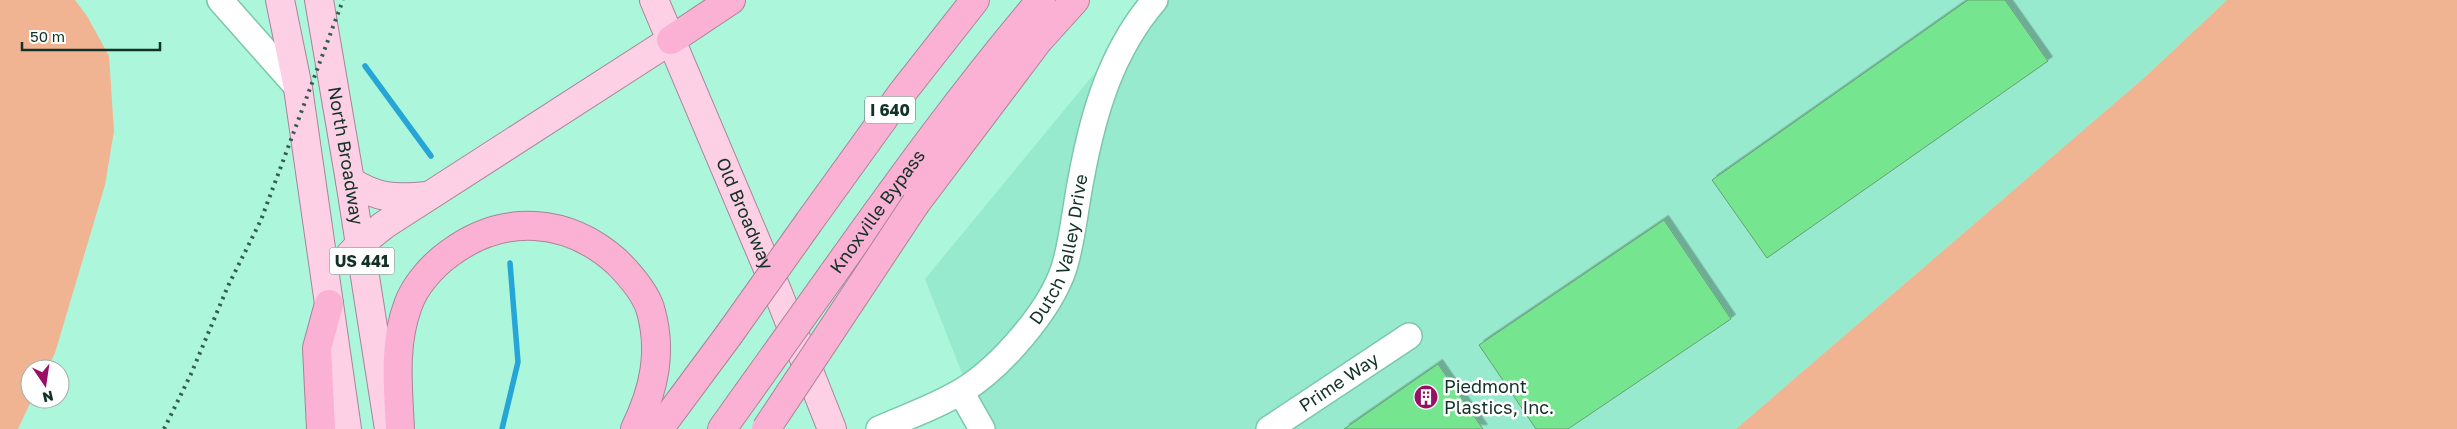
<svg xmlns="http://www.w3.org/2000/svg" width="2457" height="429" font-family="'Golos Text',sans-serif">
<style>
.built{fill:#97eacd}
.green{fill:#f1b493}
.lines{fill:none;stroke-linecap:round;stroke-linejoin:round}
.stream{stroke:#26a6d7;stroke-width:5.5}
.building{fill:#74e590;stroke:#6a9e75;filter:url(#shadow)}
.minor-casing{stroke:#7dc6ad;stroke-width:28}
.major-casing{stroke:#a98497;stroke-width:30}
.highway-casing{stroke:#a98497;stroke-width:30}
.minor{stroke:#fff;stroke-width:25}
.major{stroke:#fdd0e5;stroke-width:28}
.highway{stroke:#fbb1d3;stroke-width:28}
.rail{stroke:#355d50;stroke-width:4;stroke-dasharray:2.5 5;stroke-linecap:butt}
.highway-bridge-casing{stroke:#a98497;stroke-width:30;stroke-linecap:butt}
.highway-bridge{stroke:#fbb1d3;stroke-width:28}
.labels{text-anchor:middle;stroke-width:5;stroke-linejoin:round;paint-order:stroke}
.shield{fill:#fff;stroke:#596f68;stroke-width:1}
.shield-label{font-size:16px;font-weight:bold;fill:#123127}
.street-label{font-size:18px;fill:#123127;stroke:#fff}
.poi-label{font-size:18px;fill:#123127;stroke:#fff;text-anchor:start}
</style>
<defs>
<filter id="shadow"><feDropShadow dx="4.5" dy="-4.5" stdDeviation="0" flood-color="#0004"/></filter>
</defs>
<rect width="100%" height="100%" fill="#acf6db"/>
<path class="built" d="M1155,0H2227L2145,77L1736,429H984L925,279Z"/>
<g class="green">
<path d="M0,0H75L87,16L109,56L114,131L105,185L55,353L47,369H30V399H32L18,429H0Z"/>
<path d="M2227,0H2457V429H1736L2145,77Z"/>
</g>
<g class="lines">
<g class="stream">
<path d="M365,66L431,156"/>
<path d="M502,429L518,362L510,263"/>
</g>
</g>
<g class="building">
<path d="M1968,0H2005L2048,61L1767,258L1712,180Z"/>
<path d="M1664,220L1731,319L1568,429H1536L1479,345Z"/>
<path d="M1438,364L1483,429H1344Z"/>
</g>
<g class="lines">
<defs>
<g id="minor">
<path d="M220,0L298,88"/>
<path d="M961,392L982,429"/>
<path id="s1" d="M879,429C906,417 936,407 962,391C1000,368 1050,311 1064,268C1073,239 1075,209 1081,179C1093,114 1111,51 1155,0"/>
<path id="s2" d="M1269,429L1409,336"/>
</g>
<g id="major">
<path d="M280,0L298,88L347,429"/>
<path id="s3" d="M319,0L350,181L389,429"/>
<path id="s4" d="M654,0L776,288L832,429"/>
<path d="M350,181C378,199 396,199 428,196"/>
<path d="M349,256L359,245L384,225L671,40"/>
</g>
<g id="highway">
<path d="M671,40L731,0"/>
<path d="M916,203L1038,41L1075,0"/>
<path d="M809,222L902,93L975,0"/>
<path id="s5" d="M832,275C899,181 966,88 1041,0"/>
<path d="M321,429L317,348L329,304"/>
<path d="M400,429C398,387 393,345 408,305C415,285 433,265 450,253C504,213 568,218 617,262C630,275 644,291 650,308C663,351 654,390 635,429"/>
<path d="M659,429L728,336"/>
<path d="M722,429L747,394"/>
</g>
</defs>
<use href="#minor" class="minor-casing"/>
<use href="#major" class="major-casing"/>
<use href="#highway" class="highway-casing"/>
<use href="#minor" class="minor"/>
<use href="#major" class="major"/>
<use href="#highway" class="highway"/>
<path class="rail" d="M164,429L191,374L228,286L261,220L343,0"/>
<defs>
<g id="highway-bridge">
<path d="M728,336L809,222"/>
<path d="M747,394L832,275"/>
<path d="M766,429L916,203"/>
</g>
</defs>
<use href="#highway-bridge" class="highway-bridge-casing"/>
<use href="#highway-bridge" class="highway-bridge"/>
</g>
<defs>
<symbol id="building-disc" viewBox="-11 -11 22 22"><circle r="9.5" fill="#981064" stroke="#fff"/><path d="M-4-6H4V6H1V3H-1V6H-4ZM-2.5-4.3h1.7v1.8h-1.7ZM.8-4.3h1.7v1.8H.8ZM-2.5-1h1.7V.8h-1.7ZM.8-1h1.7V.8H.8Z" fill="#fff"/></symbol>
</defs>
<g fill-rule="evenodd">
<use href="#building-disc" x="1412" y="383" width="28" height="28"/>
</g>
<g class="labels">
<g class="shield">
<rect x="865" y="96.5" width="50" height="27" rx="4"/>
<rect x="329.5" y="247.5" width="65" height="27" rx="4"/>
</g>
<g class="shield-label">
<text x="890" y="116">I 640</text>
<text x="362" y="267">US 441</text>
</g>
<g class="street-label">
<text dy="6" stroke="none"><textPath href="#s3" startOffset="158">North Broadway</textPath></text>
<text dy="6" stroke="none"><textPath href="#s5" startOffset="78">Knoxville Bypass</textPath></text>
<text dy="6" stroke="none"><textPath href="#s4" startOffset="232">Old Broadway</textPath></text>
<text dy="6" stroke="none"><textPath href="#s1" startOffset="270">Dutch Valley Drive</textPath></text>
<text dy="6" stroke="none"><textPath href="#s2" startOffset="84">Prime Way</textPath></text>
</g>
<g class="poi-label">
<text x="1444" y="393">Piedmont<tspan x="1444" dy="21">Plastics, Inc.</tspan></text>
</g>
</g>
<g transform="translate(45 384) rotate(167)"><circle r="24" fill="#ffffff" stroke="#a0ada9"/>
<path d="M0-4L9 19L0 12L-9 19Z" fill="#981064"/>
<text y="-8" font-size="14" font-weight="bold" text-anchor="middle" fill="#123127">N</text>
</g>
<path d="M22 42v8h138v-8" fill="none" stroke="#123127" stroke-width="2.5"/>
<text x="30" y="42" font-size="15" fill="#123127" stroke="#ffffff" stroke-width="4" paint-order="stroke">50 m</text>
</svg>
